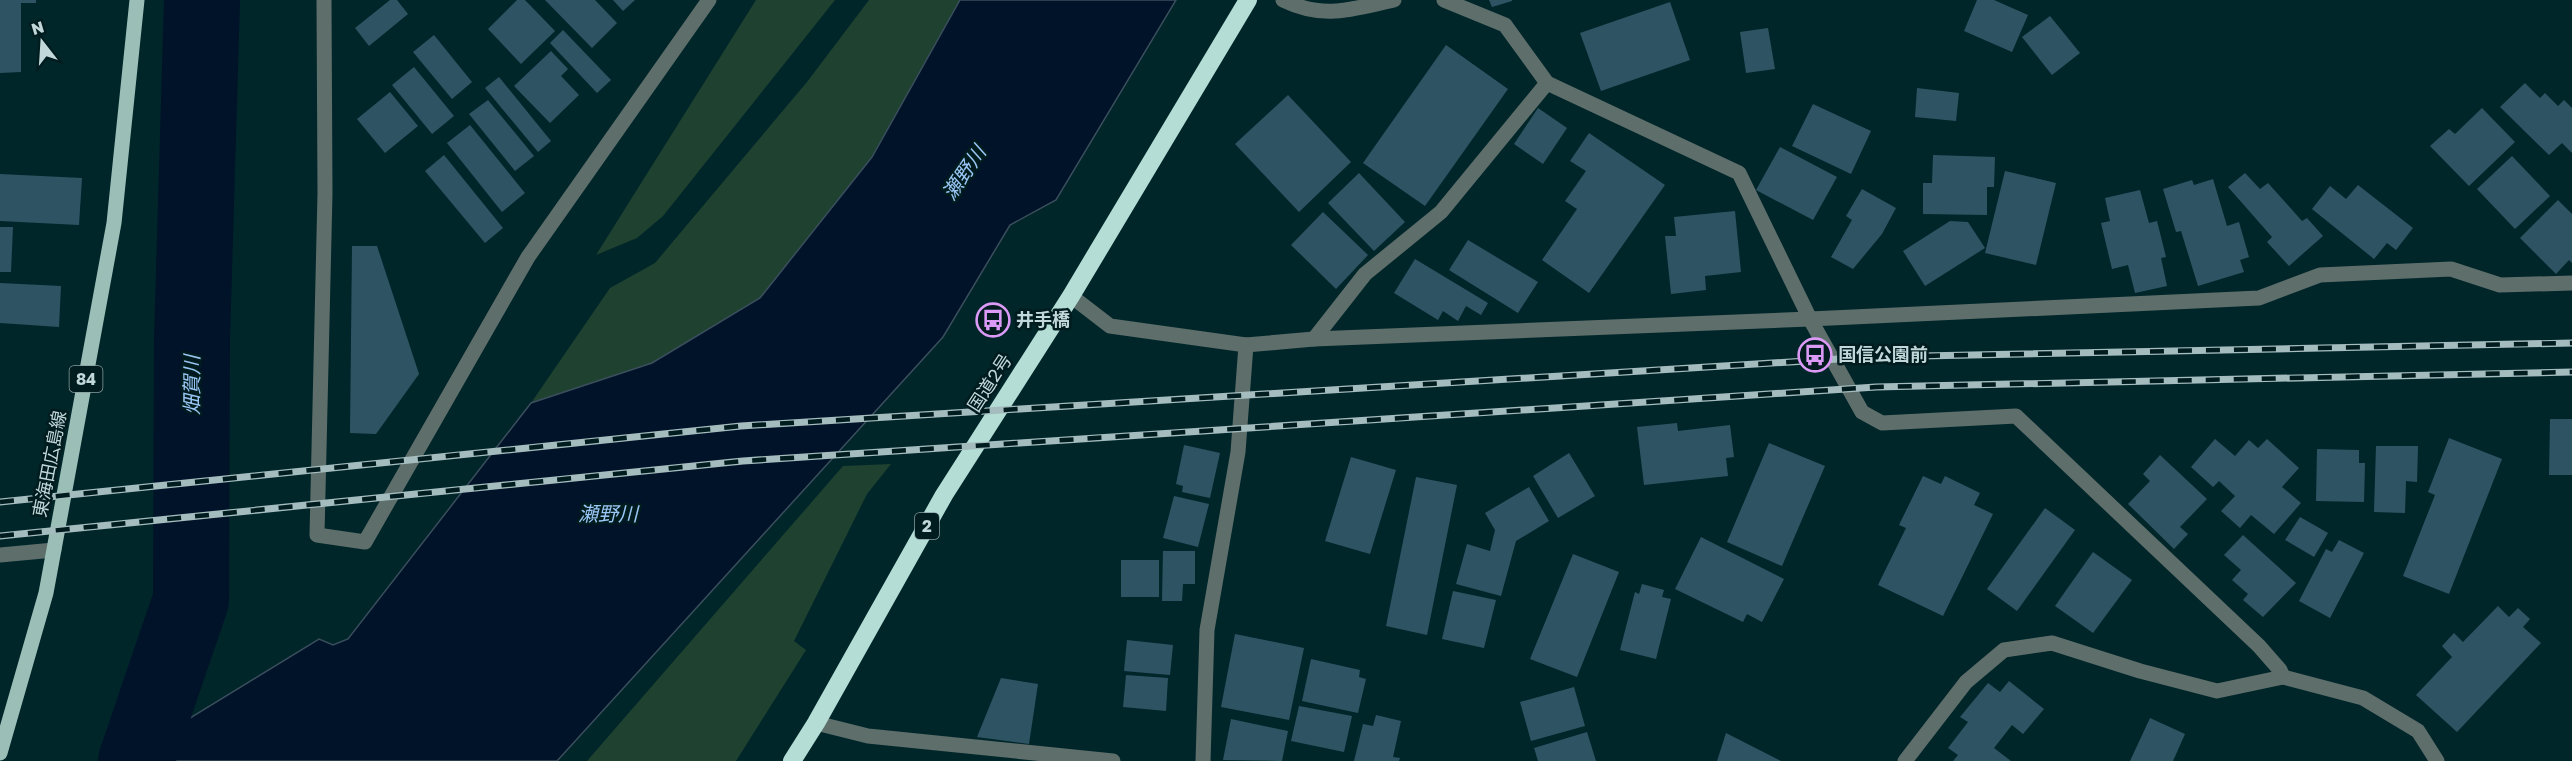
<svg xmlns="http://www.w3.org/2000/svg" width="2572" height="761" font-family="'Golos Text','Noto Sans JP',sans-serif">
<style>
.green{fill:#1f4230}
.water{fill:#001328;stroke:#3a4e5d;stroke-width:1.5}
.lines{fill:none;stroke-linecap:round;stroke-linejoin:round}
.river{stroke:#001328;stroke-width:76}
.building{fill:#2e5464}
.minor{stroke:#5e6e6b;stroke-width:15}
.major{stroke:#9bbeb7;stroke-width:15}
.highway{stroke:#b4ddd5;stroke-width:18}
.rail-casing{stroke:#a4bcbe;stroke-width:7}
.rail{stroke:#001c1f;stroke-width:4.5;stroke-dasharray:14;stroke-linecap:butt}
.labels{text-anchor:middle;stroke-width:5;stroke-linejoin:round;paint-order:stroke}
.shield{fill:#001c1f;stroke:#889fa1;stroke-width:1.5}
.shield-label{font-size:16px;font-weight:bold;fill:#c2d7d9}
.poi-label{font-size:18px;font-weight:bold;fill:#c2d7d9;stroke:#001c1f;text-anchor:start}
.street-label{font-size:18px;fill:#c2d7d9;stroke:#001c1f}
.water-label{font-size:20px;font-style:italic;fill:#99c6f4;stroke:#001c1f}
</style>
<rect width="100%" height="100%" fill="#00262a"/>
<g class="green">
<path d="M756,0H835L663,216L637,238L596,255Z"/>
<path d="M869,0H960L872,157L760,298L652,363L531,403L610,288L655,263L807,82Z"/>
<path d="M891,464L867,494L794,641L806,650L736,761H587L843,466Z"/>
</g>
<path class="water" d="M960,0H1176L1056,200L1010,225L943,337L557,761H126L128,756L319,639L333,645L348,639L531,403L652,363L760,298L872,157Z"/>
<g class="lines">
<path class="river" d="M136,761L191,600L192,339L202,0"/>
</g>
<g class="building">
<path d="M0,0H36V3H21V72L0,73Z"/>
<path d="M390,0H397L408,14L369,46L355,28Z"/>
<path d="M517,0H525L555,31L521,64L488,29Z"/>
<path d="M545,0H595L617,23L592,48Z"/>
<path d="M613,0H635L623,11Z"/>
<path d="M1489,0H1512V1L1492,7Z"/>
<path d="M1977,0H1994L2028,15L2012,52L1964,31Z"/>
<path d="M1670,2L1690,60L1601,91L1580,33Z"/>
<path d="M2050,16L2080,53L2052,75L2022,37Z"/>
<path d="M1768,28L1775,69L1746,73L1740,32Z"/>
<path d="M563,30L611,80L597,93L550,43Z"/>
<path d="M434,35L472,82L452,99L413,52Z"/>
<path d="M1446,45L1508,89L1425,206L1363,163Z"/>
<path d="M551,51L568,69L561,76L579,95L550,123L514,86Z"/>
<path d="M414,67L454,116L432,134L392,85Z"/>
<path d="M499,77L551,141L538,152L485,88Z"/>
<path d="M2525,83L2540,98L2545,93L2558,106L2564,100L2572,108V153L2562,143L2549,155L2500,107Z"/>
<path d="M1917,88L1959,93L1956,121L1915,117Z"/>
<path d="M390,92L418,126L385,153L357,119Z"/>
<path d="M1288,95L1351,162L1299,212L1235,144Z"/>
<path d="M488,100L534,156L515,171L469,114Z"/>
<path d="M1813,104L1871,131L1851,174L1792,146Z"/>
<path d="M1538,108L1567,128L1543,164L1514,144Z"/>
<path d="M2482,108L2515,142L2469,186L2430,146L2449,129L2455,134Z"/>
<path d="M470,125L525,193L502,212L447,143Z"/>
<path d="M1589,133L1665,185L1589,293L1542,260L1577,209L1565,201L1586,171L1570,161Z"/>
<path d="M1780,147L1837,177L1813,220L1756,190Z"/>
<path d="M444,155L503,228L485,243L425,171Z"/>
<path d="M1933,155L1995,157L1994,187H1987V215L1923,214V183H1932Z"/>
<path d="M2512,156L2550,196L2515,229L2477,189Z"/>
<path d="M2005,171L2056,183L2036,265L1985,253Z"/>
<path d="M1359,173L1405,222L1374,251L1328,203Z"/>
<path d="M2245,173L2260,189L2268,183L2302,221L2307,218L2323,236L2289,266L2267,242L2272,237L2228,187Z"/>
<path d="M0,174L82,178L79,225L0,221Z"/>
<path d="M2213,179L2227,226L2239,222L2249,257L2240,260L2244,272L2198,286L2181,231L2176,232L2163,189L2192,180L2194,185Z"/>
<path d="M2358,185L2413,228L2396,250L2387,243L2374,259L2312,209L2330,186L2346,199Z"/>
<path d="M1862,189L1896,208L1882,234L1853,269L1831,257L1852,220L1846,216Z"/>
<path d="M2140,190L2149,223L2157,221L2166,257L2161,258L2167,286L2135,293L2128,265L2112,269L2101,223L2110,221L2105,198Z"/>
<path d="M2558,200L2572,214V263L2569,260L2556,274L2520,238Z"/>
<path d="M1735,211L1741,272L1705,276L1706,290L1671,294L1665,236H1676L1674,217Z"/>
<path d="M1323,212L1368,255L1336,289L1291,245Z"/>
<path d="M1950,221L1968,222L1985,248L1925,286L1903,251Z"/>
<path d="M0,227H13L11,272H0Z"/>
<path d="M1468,240L1538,282L1518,313L1449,270Z"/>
<path d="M352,246H377L419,374L376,434L350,433Z"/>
<path d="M1415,259L1488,303L1481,315L1466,306L1458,321L1443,311L1438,320L1394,293Z"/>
<path d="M0,283L61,286L59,327L0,323Z"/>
<path d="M2550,419H2572V475H2549Z"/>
<path d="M1677,423L1678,431L1730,425L1734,457L1726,458L1728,476L1644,485L1637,427Z"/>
<path d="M2449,438L2502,459L2449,594L2403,576L2435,495L2428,492Z"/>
<path d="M2215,439L2235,456L2249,440L2258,448L2267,439L2299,468L2282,487L2301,503L2274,534L2251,515L2240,528L2221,511L2235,496L2219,481L2213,487L2191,467Z"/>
<path d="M1769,443L1825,466L1782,566L1727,542Z"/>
<path d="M1184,445L1220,453L1210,498L1182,492L1183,486L1176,484Z"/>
<path d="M2376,446H2418L2417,482L2406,481L2405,513L2374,512Z"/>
<path d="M2317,449L2359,450V463H2365L2364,502L2316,501Z"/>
<path d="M1569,453L1595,496L1558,518L1533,476Z"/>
<path d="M2160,455L2207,499L2180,527L2188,534L2174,549L2128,504L2150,481L2143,474Z"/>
<path d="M1351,457L1396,470L1370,554L1325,541Z"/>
<path d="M1923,476L1941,484L1945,476L1980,493L1974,505L1993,514L1943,616L1878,585L1906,528L1899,525Z"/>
<path d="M1416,477L1457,485L1427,635L1386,626Z"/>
<path d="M1529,487L1549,521L1516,541L1501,596L1456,584L1467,544L1490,551L1495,530L1485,513Z"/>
<path d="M1174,496L1209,504L1198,547L1163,538Z"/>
<path d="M2045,508L2075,530L2017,611L1987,589Z"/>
<path d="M2300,517L2328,533L2314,557L2285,540Z"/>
<path d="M2243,535L2296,583L2263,617L2243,600L2248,594L2232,580L2241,570L2224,555Z"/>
<path d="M1701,537L1784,579L1762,622L1747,614L1743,622L1675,589Z"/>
<path d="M2339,540L2364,553L2330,618L2299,601L2326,549L2332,552Z"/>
<path d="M1163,551H1195V584H1183L1182,601H1162Z"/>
<path d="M2093,552L2132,580L2093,633L2055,606Z"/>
<path d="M1573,554L1619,572L1577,677L1530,659Z"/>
<rect x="1121" y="560" width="38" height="37"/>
<path d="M1642,584L1664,590L1662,597L1671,599L1656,659L1620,650L1635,592L1639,594Z"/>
<path d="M1453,591L1496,600L1484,648L1442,639Z"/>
<path d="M2498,606L2509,617L2518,608L2530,619L2523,627L2541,643L2457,732L2416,695L2452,657L2442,646L2454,633L2463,642Z"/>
<path d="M1235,634L1304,648L1289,720L1221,707Z"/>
<path d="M1127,640L1173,645L1170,675L1124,671Z"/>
<path d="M1311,659L1360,670L1359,677L1366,679L1358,713L1302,701Z"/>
<path d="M1126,675L1168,678L1166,711L1123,707Z"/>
<path d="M1001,678L1038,684L1029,744L977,737Z"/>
<path d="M2009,681L2044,709L2023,734L2012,725L1994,748L2011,761H1953L1958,755L1948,748L1968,722L1960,717L1988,683L2000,692Z"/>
<path d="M1574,687L1585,726L1531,741L1520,702Z"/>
<path d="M1299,706L1352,716L1344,752L1291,741Z"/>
<path d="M1376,715L1401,721L1393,757L1400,758L1399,761H1354L1363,724L1373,726Z"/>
<path d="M2150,718L2185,734L2173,761H2130Z"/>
<path d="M1231,719L1288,731L1282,761L1223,760Z"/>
<path d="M1587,732L1596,761H1538L1534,748Z"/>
<path d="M1726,733L1781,761H1717Z"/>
</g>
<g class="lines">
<g class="minor">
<path d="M324,0L325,193L317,535L365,542L528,257L709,0"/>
<path d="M1283,0C1324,20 1352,9 1394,0"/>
<path d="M1444,0L1505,25L1547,83L1739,173L1810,319L1862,412L1882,423L2016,416L2259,646L2280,670L2283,677"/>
<path d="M1071,296L1110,326L1246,345L1314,339L1810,319L2259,298L2320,275L2451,269L2500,285L2572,283"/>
<path d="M1314,339L1365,274L1441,212L1547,83"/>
<path d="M0,555L54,550"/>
<path d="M816,723L868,736L1113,761"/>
<path d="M1203,761L1207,630L1238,452L1246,345"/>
<path d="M1905,761L1966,682L2004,650L2052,643L2140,671L2217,691L2283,677L2363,698L2418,731L2437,761"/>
</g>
<path class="major" d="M0,753L46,593L114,223L137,0"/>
<path class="highway" d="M792,761L816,723L944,495L1071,296L1248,0"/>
<defs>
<g id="rail">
<path d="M0,502L741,426L1871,357L2572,343"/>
<path d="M0,536L743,461L1876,387L2572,372"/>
</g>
</defs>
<use href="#rail" class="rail-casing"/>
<use href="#rail" class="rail"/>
</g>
<defs>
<symbol id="bus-ring" viewBox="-11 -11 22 22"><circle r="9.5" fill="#001c1f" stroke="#db9af6" stroke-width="1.5"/><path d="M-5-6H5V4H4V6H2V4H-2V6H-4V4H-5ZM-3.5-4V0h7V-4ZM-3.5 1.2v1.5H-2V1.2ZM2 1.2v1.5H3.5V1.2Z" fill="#db9af6"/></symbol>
</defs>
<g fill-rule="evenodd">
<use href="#bus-ring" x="974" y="301" width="38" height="38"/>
<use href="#bus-ring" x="1796" y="336" width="38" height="38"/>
</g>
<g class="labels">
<g class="shield">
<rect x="69.5" y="366" width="33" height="26" rx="4.5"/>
<rect x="915" y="513" width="24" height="26" rx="4.5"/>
</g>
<g class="shield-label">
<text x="86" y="385">84</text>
<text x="927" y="532">2</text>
</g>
<g class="poi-label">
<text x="1016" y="326">井手橋</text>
<text x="1838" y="361">国信公園前</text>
</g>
<g class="street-label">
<text transform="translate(990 383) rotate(-57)" y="6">国道2号</text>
<text transform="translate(50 464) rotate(-79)" y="6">東海田広島線</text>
</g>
<g class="water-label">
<text transform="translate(964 173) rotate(-56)" y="7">瀬野川</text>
<text transform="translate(192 385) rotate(-90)" y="7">畑賀川</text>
<text x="608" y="521">瀬野川</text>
</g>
</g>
<g transform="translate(42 42) rotate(343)" stroke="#001c1f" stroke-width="4.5" paint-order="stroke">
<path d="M0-4.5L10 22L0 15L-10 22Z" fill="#c2d7d9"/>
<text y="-9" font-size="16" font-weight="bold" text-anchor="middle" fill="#c2d7d9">N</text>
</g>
</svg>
